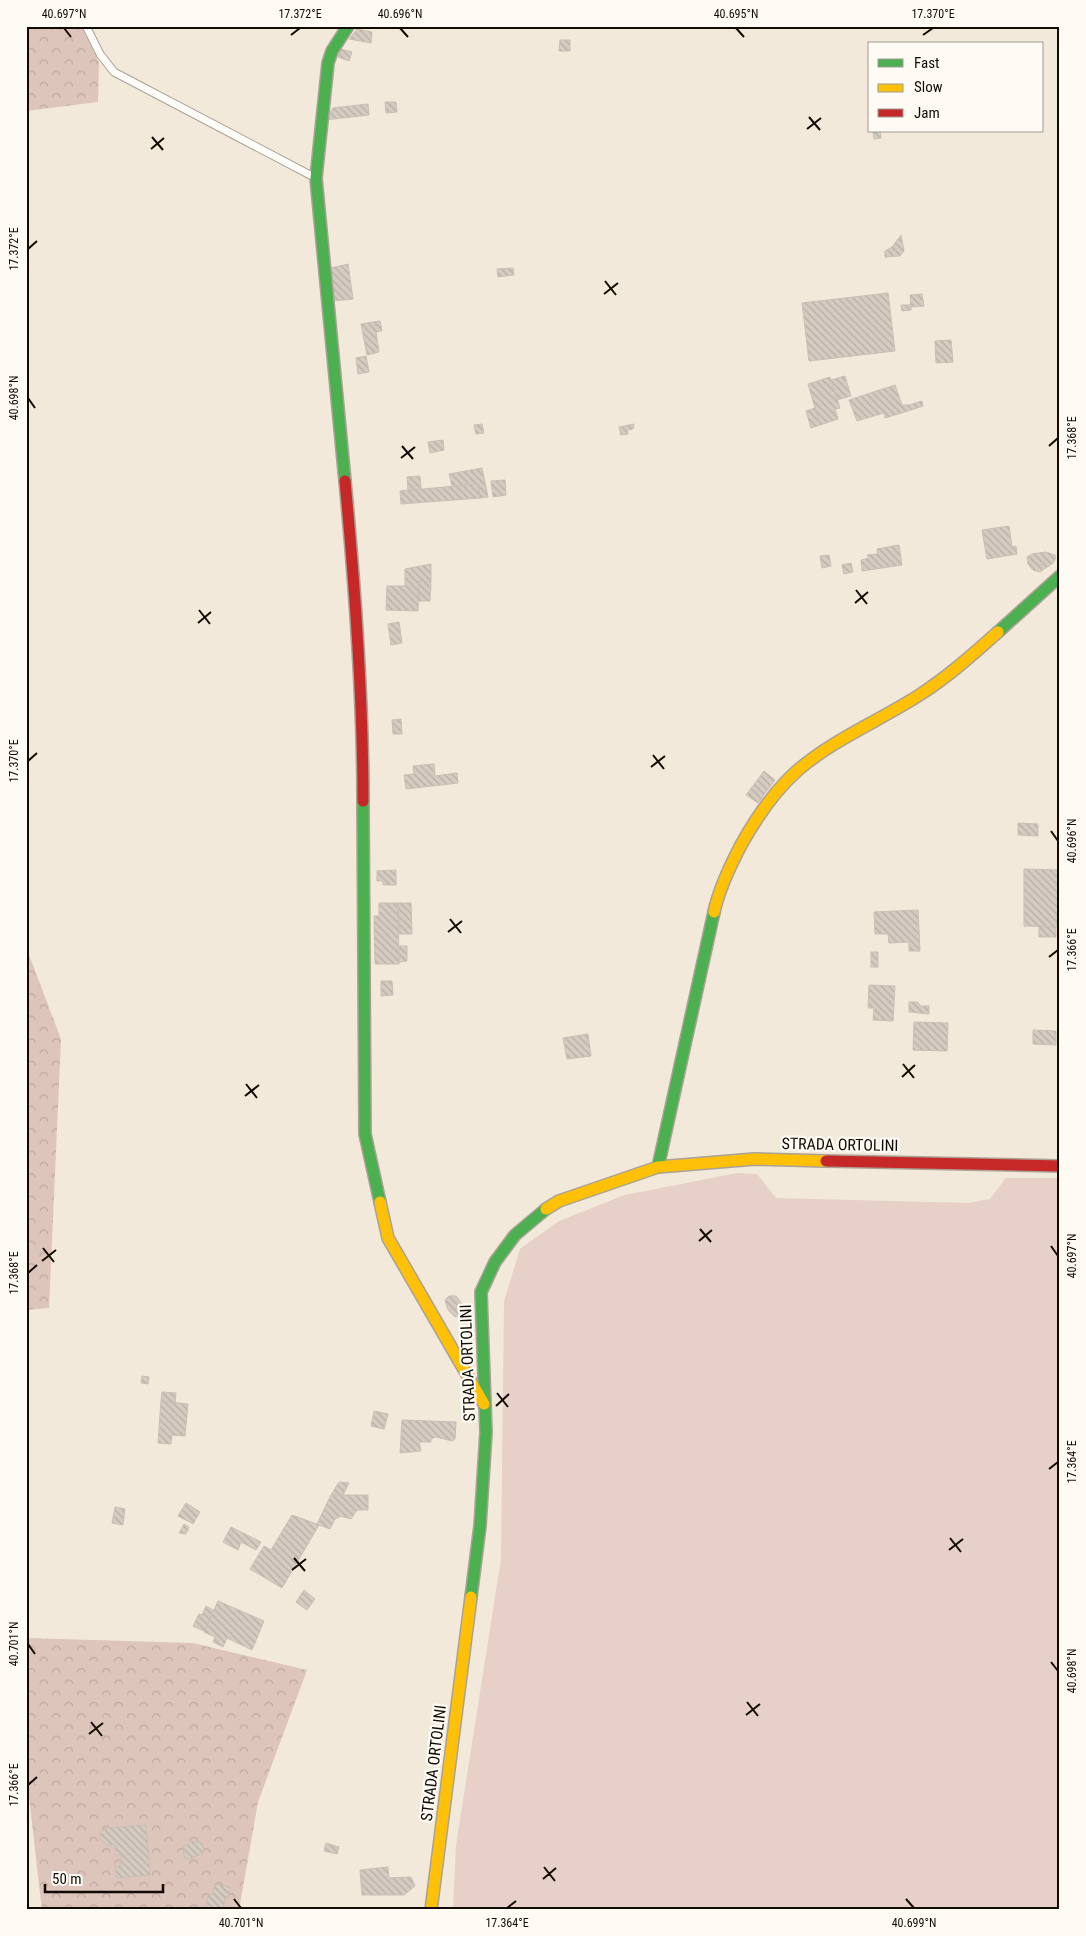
<svg xmlns="http://www.w3.org/2000/svg" width="1086" height="1936" font-family="'Roboto Condensed',sans-serif">
<style>
.green{fill:#e6d0c7}
.forest{fill:url(#forest-crowns)}
.building{fill:url(#building-back-hatch);stroke:#c9bfb5}
.lines{fill:none;stroke-linecap:round;stroke-linejoin:round}
.lane-casing{stroke:#a9a296;stroke-width:9}
.fast-casing{stroke:#a9a296;stroke-width:14}
.slow-casing{stroke:#a9a296;stroke-width:14}
.jam-casing{stroke:#a9a296;stroke-width:14}
.lane{stroke:#fdfcf9;stroke-width:7}
.fast{stroke:#4caf50;stroke-width:11}
.slow{stroke:#ffc107;stroke-width:11}
.jam{stroke:#c62828;stroke-width:11}
.ticks{fill:none;stroke:#110b03;stroke-width:2}
.labels{text-anchor:middle;stroke-width:4.5;stroke-linejoin:round;paint-order:stroke}
.street-label{font-size:16px;fill:#110b03;stroke:#fefbf5}
.neatline{fill:none;stroke:#110b03;stroke-width:2}
.ticks-label{font-size:12px;text-anchor:middle;fill:#110b03}
</style>
<defs>
<pattern id="forest-crowns" width="20" height="18" patternUnits="userSpaceOnUse" patternTransform="scale(1.25)"><rect width="20" height="18" fill="#ddc5bc"/><path d="M2 6a3 3 0 1 1 6 0M12 15a3 3 0 1 1 6 0" fill="none" stroke="#bda8a0"/></pattern>
<pattern id="building-back-hatch" width="6" height="6" patternUnits="userSpaceOnUse" patternTransform="scale(1.25)"><rect width="6" height="6" fill="#d5cbc1"/><path d="M-1 5l2 2M0 0l6 6M5-1l2 2" fill="none" stroke="#b6ada4"/></pattern>
</defs>
<rect width="100%" height="100%" fill="#f2e9da"/>
<path class="green" d="M737,1173L757,1174L776,1198L969,1203L990,1199L1006,1178H1060V1910H453L456,1845L501,1559L504,1301L520,1249L559,1221L625,1195Z"/>
<g class="forest">
<path d="M26,26H81L99,62L98,102L26,111Z"/>
<path d="M26,947L61,1039L49,1308L26,1310Z"/>
<path d="M26,1638L193,1643L307,1670L258,1802L239,1910H42L26,1771Z"/>
</g>
<g class="building">
<path d="M357,29L372,32L371,43L349,39Z"/>
<path d="M560,40H570V51H559Z"/>
<path d="M341,49L352,52L349,61L338,57Z"/>
<path d="M385,102H396L397,112L386,113Z"/>
<path d="M368,104L369,115L325,120L333,108Z"/>
<path d="M873,131H880L881,138L874,139Z"/>
<path d="M901,235L904,251L900,256L885,257V251L892,247Z"/>
<path d="M348,264L353,299L333,301L331,268Z"/>
<path d="M513,268L514,275L498,277L497,269Z"/>
<path d="M888,293L895,351L809,361L802,303Z"/>
<path d="M922,294L924,306L911,307L910,295Z"/>
<path d="M901,305H911V310L902,311Z"/>
<path d="M380,321L382,331L376,332L379,352L367,355L361,324Z"/>
<path d="M951,340L953,362L936,363L935,341Z"/>
<path d="M366,356L369,372L358,374L356,358Z"/>
<path d="M845,376L851,396L837,400L831,380Z"/>
<path d="M830,377L840,408L835,409L838,419L820,425L808,384Z"/>
<path d="M895,385L902,405H909L911,410L885,418L884,413L857,421L849,400Z"/>
<path d="M922,401L923,406L911,410L909,405Z"/>
<path d="M815,408L820,425L811,428L806,411Z"/>
<path d="M482,424L484,433L476,434L474,425Z"/>
<path d="M634,424L633,429L627,430L628,434L621,435L619,427Z"/>
<path d="M443,440L444,450L430,453L428,442Z"/>
<path d="M482,468L488,497L480,498L478,484L452,486L449,474Z"/>
<path d="M420,476L421,489L408,490L407,477Z"/>
<path d="M505,480L506,495L493,497L491,481Z"/>
<path d="M478,484L480,498L401,504L400,491Z"/>
<path d="M1009,526L1012,547L1016,546L1017,554L987,559L982,530Z"/>
<path d="M899,545L902,565L862,571L861,560L869,558L867,555L878,554L877,549Z"/>
<path d="M1046,552L1055,555L1056,558L1053,563L1040,572L1033,570L1028,564L1027,557L1032,554Z"/>
<path d="M829,555L831,566L822,568L820,556Z"/>
<path d="M851,563L853,572L844,574L842,565Z"/>
<path d="M431,564V582L419,581L418,611L386,610L387,586H405V569Z"/>
<path d="M419,581L431,582L430,601H418Z"/>
<path d="M399,622L402,643L391,645L388,624Z"/>
<path d="M401,719L402,734H393L392,720Z"/>
<path d="M434,764L435,776L457,773L458,783L406,789L404,775L414,774L413,766Z"/>
<path d="M764,771L775,780L758,803L746,795Z"/>
<path d="M1018,823L1038,824V836L1018,835Z"/>
<path d="M1024,869L1060,870V927L1024,926Z"/>
<path d="M396,870V885H383V881H377V871Z"/>
<path d="M379,903H398L399,964H375L374,916H379Z"/>
<path d="M398,903H411L412,934H399Z"/>
<path d="M918,910L920,951H909V942L889,943L888,934H875L874,912Z"/>
<path d="M1039,926L1056,927V937H1039Z"/>
<path d="M399,946H407V961L399,962Z"/>
<rect x="871" y="952" width="7" height="15"/>
<path d="M381,981H392L393,995L381,996Z"/>
<path d="M869,985L895,986L893,1021L873,1020L874,1008H868Z"/>
<path d="M909,1002H918L920,1006H929V1014L909,1012Z"/>
<path d="M914,1022L948,1023L947,1051L913,1050Z"/>
<path d="M1033,1030L1056,1031V1045L1033,1044Z"/>
<path d="M588,1034L591,1056L567,1059L563,1038Z"/>
<path d="M449,1296H456L464,1307L465,1311L460,1316L455,1317L448,1310L445,1300Z"/>
<path d="M142,1376L149,1377L148,1384L141,1383Z"/>
<path d="M162,1392L176,1393L175,1403L161,1401Z"/>
<path d="M161,1401L188,1404L185,1436L172,1435L171,1444L158,1443Z"/>
<path d="M374,1411L388,1414L384,1429L371,1426Z"/>
<path d="M402,1420L456,1422L455,1439L452,1441L436,1437L431,1439V1442H419L421,1451L400,1453Z"/>
<path d="M339,1482L349,1483L343,1495H331Z"/>
<path d="M331,1495H368V1510H357L351,1519L341,1516L335,1519L330,1529L317,1524Z"/>
<path d="M186,1503L200,1512L193,1524L178,1516Z"/>
<path d="M115,1507L125,1509L123,1525L112,1523Z"/>
<path d="M292,1515L319,1525L282,1588L250,1569L264,1546L271,1550Z"/>
<path d="M184,1524L189,1527L186,1534L179,1533Z"/>
<path d="M231,1527L261,1542L256,1550L241,1542L238,1550L223,1542Z"/>
<path d="M304,1590L315,1599L307,1610L296,1602Z"/>
<path d="M218,1601L264,1621L252,1650L227,1638L223,1647L213,1642L215,1637L204,1632Z"/>
<path d="M206,1606L213,1610L204,1631L193,1626L199,1614L202,1615Z"/>
<path d="M146,1825L150,1875L117,1878L115,1868L121,1865V1854L115,1855V1844L108,1846L100,1839V1833L107,1828Z"/>
<path d="M191,1841L202,1843L204,1851L202,1854L188,1859L184,1857L183,1847Z"/>
<path d="M326,1843L339,1847L337,1854L324,1851Z"/>
<path d="M388,1867L389,1878L411,1877L415,1886L404,1895H362L360,1870Z"/>
<path d="M215,1884L230,1887L228,1897L225,1899L223,1910H206L208,1896L213,1893Z"/>
</g>
<g class="lines">
<defs>
<path id="lane" d="M86,26L100,54L114,72L314,177"/>
<g id="fast">
<path d="M345,481L316,178L328,63L332,51L348,26"/>
<path d="M998,632L1060,576"/>
<path d="M363,801L365,1134L380,1202"/>
<path d="M658,1167L714,912"/>
<path d="M471,1597L480,1526L486,1432L481,1292L495,1262L515,1235L546,1209"/>
</g>
<g id="slow">
<path d="M714,912C719,889 730,866 741,845C756,818 774,791 798,770C834,739 881,720 921,694C949,676 973,654 998,632"/>
<path d="M380,1202L388,1238L484,1404"/>
<path d="M546,1209L559,1201L658,1167L755,1159L826,1161"/>
<path d="M431,1910L471,1597"/>
</g>
<g id="jam">
<path d="M345,481C355,587 363,694 363,801"/>
<path d="M826,1161L1060,1166"/>
</g>
</defs>
<use href="#lane" class="lane-casing"/>
<use href="#fast" class="fast-casing"/>
<use href="#slow" class="slow-casing"/>
<use href="#jam" class="jam-casing"/>
<use href="#lane" class="lane"/>
<use href="#fast" class="fast"/>
<use href="#slow" class="slow"/>
<use href="#jam" class="jam"/>
</g>
<path class="ticks" d="M64,28L71,37M400,28L408,37M736,28L744,37M291,35L300,28M923,35L933,28M809,117L820,130M807,129L821,118M152,137L163,150M151,149L164,138M28,249L37,241M605,281L616,295M604,294L618,283M28,398L35,408M402,446L413,459M1049,446L1058,438M401,458L415,447M856,590L867,604M855,603L868,592M199,610L210,624M198,623L211,612M653,755L664,769M28,761L37,753M651,767L665,756M1051,831L1058,841M450,919L461,933M448,932L462,921M1049,957L1058,950M903,1064L914,1078M902,1077L915,1065M246,1084L257,1098M245,1096L259,1085M700,1229L711,1242M699,1241L712,1230M1051,1246L1058,1256M43,1248L54,1262M42,1261L56,1250M28,1273L37,1265M497,1393L508,1407M496,1406L509,1394M1049,1469L1058,1462M950,1538L961,1552M949,1550L963,1539M294,1558L305,1571M292,1570L306,1559M28,1644L35,1654M1051,1662L1058,1671M747,1702L758,1716M746,1715L760,1704M91,1722L102,1736M89,1734L103,1723M28,1785L37,1777M544,1867L555,1881M543,1879L556,1868M234,1899L241,1908M906,1899L914,1908M507,1908L516,1901"/>
<g class="labels">
<g class="street-label">
<text transform="translate(840 1144) rotate(1)" y="6">STRADA ORTOLINI</text>
<text transform="translate(467 1363) rotate(-92)" y="6">STRADA ORTOLINI</text>
<text transform="translate(433 1763) rotate(-83)" y="6">STRADA ORTOLINI</text>
</g>
</g>
<rect width="1086" height="1936" fill="none" stroke="#fefbf5" stroke-width="55"/>
<rect x="868" y="42" width="175" height="90" fill="#fefbf5" stroke="#9f9b94"/>
<rect x="878" y="59" width="25" height="8" fill="#4caf50" stroke="#9f9b94"/>
<text x="914" y="68" font-size="15" fill="#110b03">Fast</text>
<rect x="878" y="84" width="25" height="8" fill="#ffc107" stroke="#9f9b94"/>
<text x="914" y="92" font-size="15" fill="#110b03">Slow</text>
<rect x="878" y="109" width="25" height="8" fill="#c62828" stroke="#9f9b94"/>
<text x="914" y="118" font-size="15" fill="#110b03">Jam</text>
<path d="M45 1884v8h118v-8" fill="none" stroke="#110b03" stroke-width="2.5"/>
<text x="52" y="1884" font-size="15" fill="#110b03" stroke="#fefbf5" stroke-width="4" paint-order="stroke">50 m</text>
<rect x="28" y="28" width="1030" height="1880" class="neatline"/>
<g class="ticks-label">
<text x="64" y="18">40.697°N</text>
<text x="300" y="18">17.372°E</text>
<text x="400" y="18">40.696°N</text>
<text x="736" y="18">40.695°N</text>
<text x="933" y="18">17.370°E</text>
<text transform="translate(14 249) rotate(-90)" y="4">17.372°E</text>
<text transform="translate(14 398) rotate(-90)" y="4">40.698°N</text>
<text transform="translate(1072 438) rotate(-90)" y="4">17.368°E</text>
<text transform="translate(14 761) rotate(-90)" y="4">17.370°E</text>
<text transform="translate(1072 841) rotate(-90)" y="4">40.696°N</text>
<text transform="translate(1072 950) rotate(-90)" y="4">17.366°E</text>
<text transform="translate(1072 1256) rotate(-90)" y="4">40.697°N</text>
<text transform="translate(14 1273) rotate(-90)" y="4">17.368°E</text>
<text transform="translate(1072 1462) rotate(-90)" y="4">17.364°E</text>
<text transform="translate(14 1644) rotate(-90)" y="4">40.701°N</text>
<text transform="translate(1072 1671) rotate(-90)" y="4">40.698°N</text>
<text transform="translate(14 1785) rotate(-90)" y="4">17.366°E</text>
<text x="241" y="1927">40.701°N</text>
<text x="507" y="1927">17.364°E</text>
<text x="914" y="1927">40.699°N</text>
</g>
</svg>
